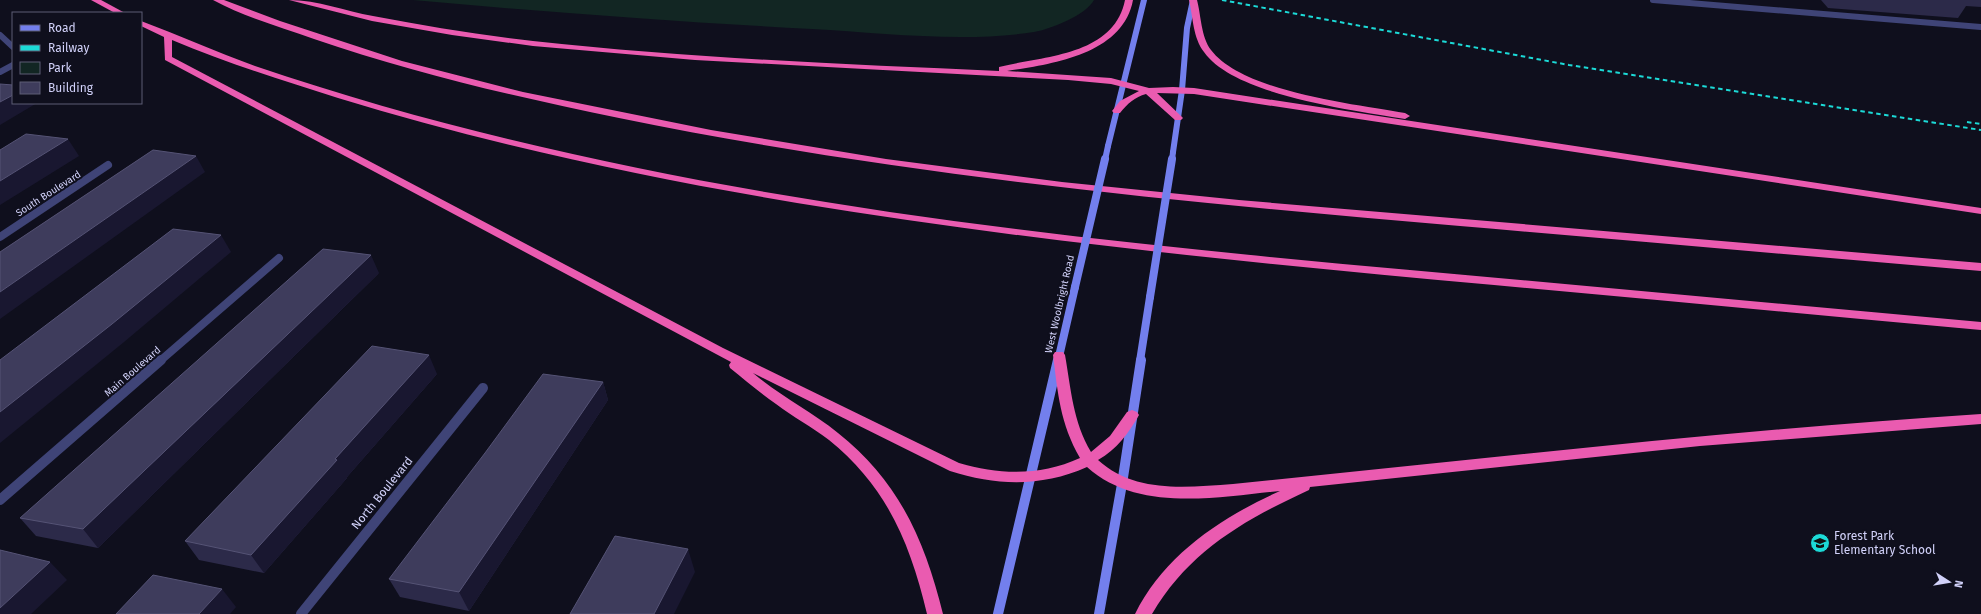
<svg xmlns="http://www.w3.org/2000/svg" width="1981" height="614" font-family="'Fira Sans',sans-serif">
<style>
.green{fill:#122623}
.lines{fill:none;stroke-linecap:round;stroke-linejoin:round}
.lane{stroke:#3f4477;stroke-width:6}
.street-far2{stroke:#3f4477;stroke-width:6}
.street-far1{stroke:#3f4477;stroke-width:8}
.street{stroke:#3f4477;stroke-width:10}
.secondary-far2{stroke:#737fed;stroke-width:6}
.secondary-far1{stroke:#737fed;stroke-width:8}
.secondary{stroke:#737fed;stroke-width:10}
.highway{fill:#ea5bb0;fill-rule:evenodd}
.rail{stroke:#1cdad7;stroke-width:2;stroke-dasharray:4.5 3.5;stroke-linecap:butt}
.secondary-bridge-far1{stroke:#737fed;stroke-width:6}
.secondary-bridge{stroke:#737fed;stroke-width:8}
.wall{fill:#2c2a49}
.shaded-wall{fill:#191730}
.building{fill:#3e3c5c;stroke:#555375}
.labels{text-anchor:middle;stroke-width:4;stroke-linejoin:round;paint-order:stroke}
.street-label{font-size:10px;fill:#d1d1f9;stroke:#0f0f1d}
.near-street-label{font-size:12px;fill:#d1d1f9;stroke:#0f0f1d}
.near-poi-label{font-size:12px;fill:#d1d1f9;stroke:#0f0f1d;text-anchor:start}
</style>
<rect width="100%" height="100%" fill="#0f0f1d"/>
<path class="green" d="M413,0H1094C1086,15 1051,29 1034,32C964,43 883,33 812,29C679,22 546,12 413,0Z"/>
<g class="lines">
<path class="lane" d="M1653,0L1981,27"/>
<g class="street-far2">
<path d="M0,35L13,47"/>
<path d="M0,72L13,65"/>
</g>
<g class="street-far1">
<path d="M0,237L108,165"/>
<path d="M160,361L279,258"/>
</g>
<g class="street">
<path d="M0,500L161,360"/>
<path d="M301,614L483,388"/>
</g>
<g class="secondary-far2">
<path d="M1108,146L1144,0"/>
<path d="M1173,152L1182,90L1187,28L1193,0"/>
</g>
<g class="secondary-far1">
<path d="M1058,361L1075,287"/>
<path d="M1140,361L1150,297"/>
</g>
<g class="secondary">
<path d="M998,614L1058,360"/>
<path d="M1099,614L1122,484L1141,360"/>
</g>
<g class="highway">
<path d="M91,0H101L125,13H115Z"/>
<path d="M213,0H224L280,21L402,61L523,92L711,130L886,159L1062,182L1239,200L1981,263V271C1807,256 1633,241 1460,226C1178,202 897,175 619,118C516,97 413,73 314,39C280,27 244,17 213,0Z"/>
<path d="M289,0C318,0 345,11 373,16C426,26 480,35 533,41C687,58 844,64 999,71V67C1043,56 1114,56 1125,0H1133C1123,54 1053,64 1007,71L1111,78L1149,88L1173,87L1194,88L1981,208V214L1194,94L1157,93L1181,116L1183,118L1181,120H1175L1146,94C1135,97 1127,104 1120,113H1114L1112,111L1120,101L1139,91L1111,84L1068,80L695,60L533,46L452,35L372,21Z"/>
<path d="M1189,0H1197C1201,15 1201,37 1211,50C1243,92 1354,104 1405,113L1410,116L1405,119C1354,110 1235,96 1204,52C1193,38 1193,17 1189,0Z"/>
<path d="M141,21C179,35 216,52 255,66C626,192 1021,235 1410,270C1600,287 1791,305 1981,322V330C1819,315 1656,300 1494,285C1261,264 1028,241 797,203C642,177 488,144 338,98C282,80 226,63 172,40V57L723,348L959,463C1000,475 1041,476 1080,458C1060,423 1058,394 1053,355L1055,352H1063L1065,355C1071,389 1073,422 1091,452L1110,436L1127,412L1132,410L1137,412L1139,415C1128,434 1117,449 1098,460C1135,494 1187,487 1233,484C1482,459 1731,430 1981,414V424L1700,446L1310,487L1309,490C1244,520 1189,551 1152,614H1135C1164,555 1222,517 1280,491C1218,497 1138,513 1087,467C1042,487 997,486 950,471L753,373C780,396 811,411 838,433C899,481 925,541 943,614H927C910,543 887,487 829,440C812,427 793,417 776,404C760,393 745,380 730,368L729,365L731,362L165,60L164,37L141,26Z"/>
</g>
<g class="rail">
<path d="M1222,0L1569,65L1981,130"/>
<path d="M1967,122L1981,124"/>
</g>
<g class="secondary-bridge-far1">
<path d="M1105,160L1108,146"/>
<path d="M1172,160L1173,152"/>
</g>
<g class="secondary-bridge">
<path d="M1075,287L1105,159"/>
<path d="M1150,297L1172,159"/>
</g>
</g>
<g class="wall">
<path d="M1821,0H1981V7L1966,6L1958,18L1828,8Z"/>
<path d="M379,273L98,548L36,536L20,518Z"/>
<path d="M437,374L347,477V478L264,573L199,560L185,541Z"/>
<path d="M603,382L608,400L469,611L400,597L389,579Z"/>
</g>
<g class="shaded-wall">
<path d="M13,95V103H37L0,125V102Z"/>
<path d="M68,139L79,156L0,205V181Z"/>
<path d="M196,156L205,172L0,319V292Z"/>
<path d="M221,235L231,252L124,342L0,443V412Z"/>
<path d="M371,255L379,273L98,548L83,529Z"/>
<path d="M429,355L437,374L347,477V478L264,573L251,555L335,459Z"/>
<path d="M603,382L608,400L469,611L459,592Z"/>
<path d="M688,549L695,572L674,614H654Z"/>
<path d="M50,562L67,580L31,614H0V608Z"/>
<path d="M222,589L236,607L230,614H199Z"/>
</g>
<g class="building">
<path d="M0,84L13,85V95L0,102Z"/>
<path d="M26,134L68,139L0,181V150Z"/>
<path d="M153,150L196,156L0,292V252Z"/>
<path d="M173,229L221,235L112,324L0,412V360Z"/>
<path d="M323,249L371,255L83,529L20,518Z"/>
<path d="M372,346L429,355L335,459L337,460L251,555L185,541Z"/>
<path d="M543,374L603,382L459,592L389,579L485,453Z"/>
<path d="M615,536L688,549L654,614H570Z"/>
<path d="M0,550L50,562L0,608Z"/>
<path d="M153,575L222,589L199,614H116Z"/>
</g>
<defs>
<symbol id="school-disc" viewBox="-11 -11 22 22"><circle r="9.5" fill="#1cdad7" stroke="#0f0f1d"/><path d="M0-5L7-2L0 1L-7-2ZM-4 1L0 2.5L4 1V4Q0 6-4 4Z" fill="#111"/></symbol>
</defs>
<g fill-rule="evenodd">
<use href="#school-disc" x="1809" y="532" width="22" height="22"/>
</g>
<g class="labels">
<g class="street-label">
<text transform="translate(48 193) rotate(-33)" y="4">South Boulevard</text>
<text transform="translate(1059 304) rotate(-77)" y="4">West Woolbright Road</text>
<text transform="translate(132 371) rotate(-41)" y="4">Main Boulevard</text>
</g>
<g class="near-street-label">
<text transform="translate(382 493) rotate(-51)" y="4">North Boulevard</text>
</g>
<g class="near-poi-label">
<text x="1834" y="540">Forest Park<tspan x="1834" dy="14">Elementary School</tspan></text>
</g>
</g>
<rect x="12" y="12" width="130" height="92" fill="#0f0f1d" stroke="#5d5d75"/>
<rect x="20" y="25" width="20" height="6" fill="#737fed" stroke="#5d5d75"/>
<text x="48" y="32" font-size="12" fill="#d1d1f9">Road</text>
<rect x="20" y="45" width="20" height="6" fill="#1cdad7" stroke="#5d5d75"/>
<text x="48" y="52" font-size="12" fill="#d1d1f9">Railway</text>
<rect x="20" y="62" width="20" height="12" fill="#122623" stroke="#5d5d75"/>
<text x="48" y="72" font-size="12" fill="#d1d1f9">Park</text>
<rect x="20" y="82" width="20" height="12" fill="#3e3c5c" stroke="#5d5d75"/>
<text x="48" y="92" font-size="12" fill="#d1d1f9">Building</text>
<g transform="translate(1949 582) rotate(102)" stroke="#0f0f1d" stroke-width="3" paint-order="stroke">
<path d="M0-3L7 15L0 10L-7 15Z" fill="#d1d1f9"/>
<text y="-6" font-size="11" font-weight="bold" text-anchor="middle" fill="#d1d1f9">N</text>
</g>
</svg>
